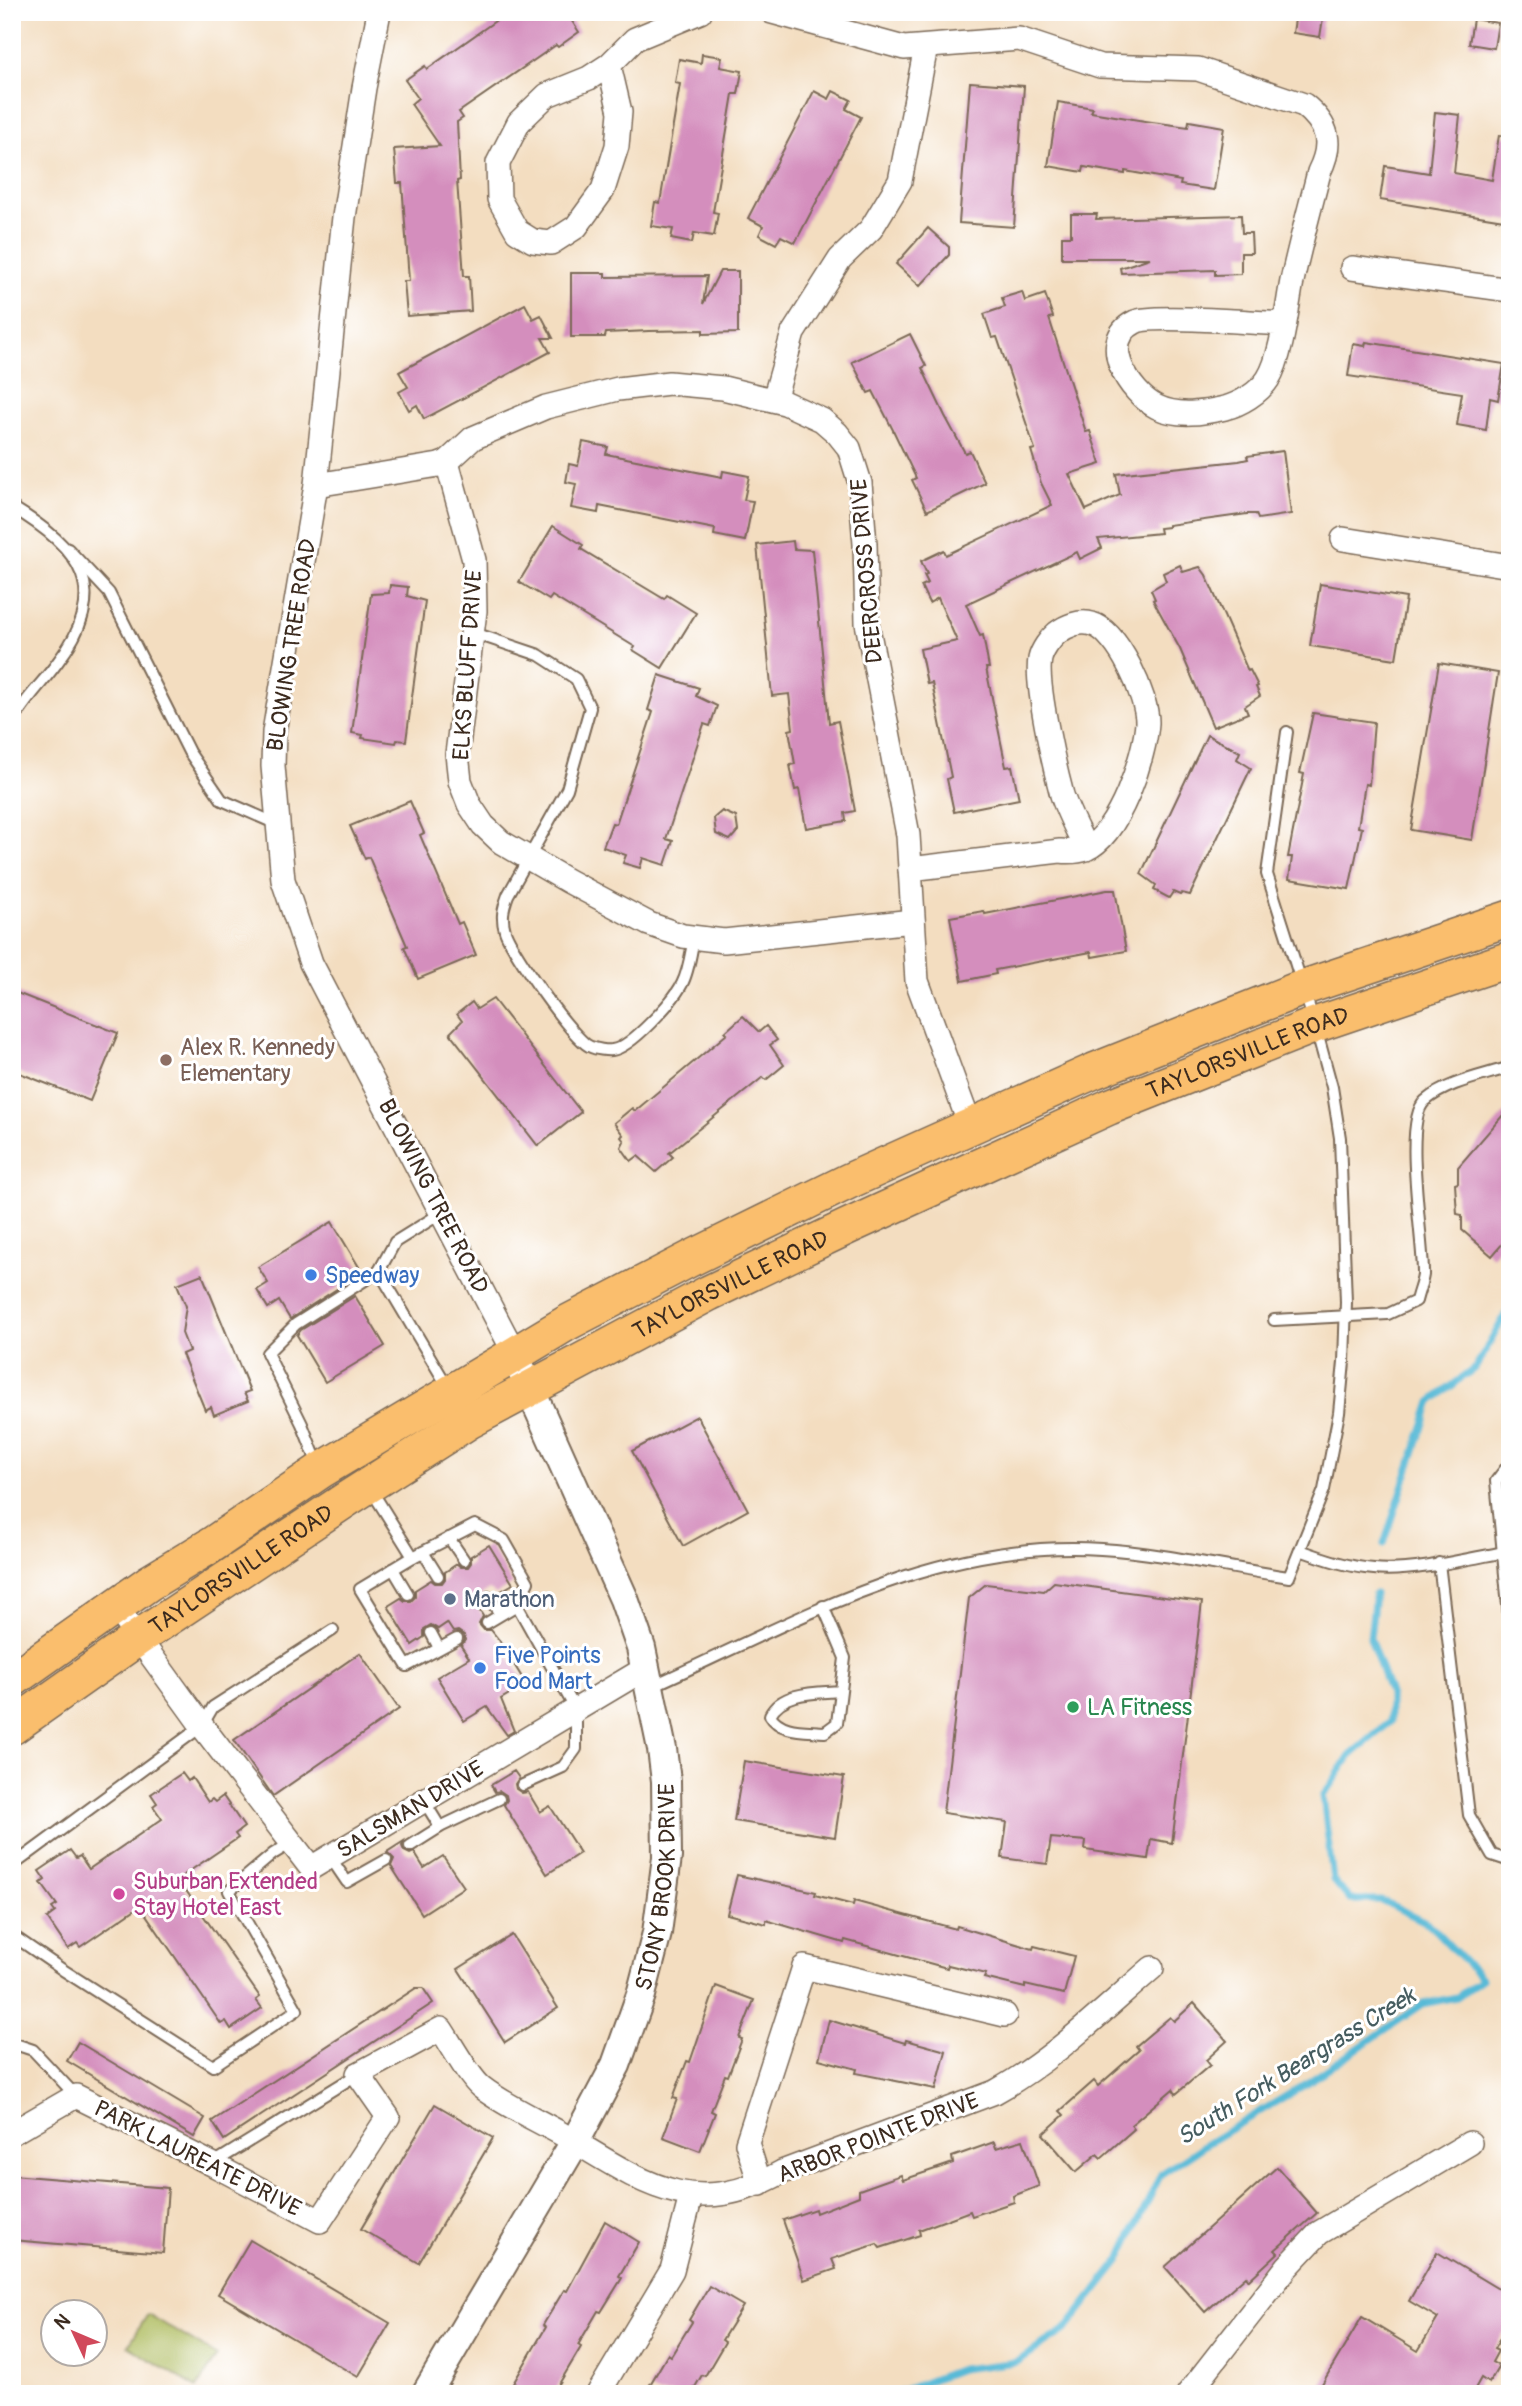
<svg xmlns="http://www.w3.org/2000/svg" width="1522" height="2406" font-family="Pangolin,sans-serif">
<style>
.green{fill:#adbb5d;stroke:#74723e;stroke-width:2}
.lines{fill:none;stroke-linecap:round;stroke-linejoin:round}
.stream{stroke:#58bad7;stroke-width:7}
.building{fill:#d48ebd}
.service-casing{stroke:#7b6957;stroke-width:14}
.minor-casing{stroke:#7b6957;stroke-width:26}
.tertiary-casing{stroke:#7b6957;stroke-width:32}
.primary-casing{stroke:#7b6957;stroke-width:38}
.service{stroke:#fff;stroke-width:10}
.minor{stroke:#fff;stroke-width:23}
.tertiary{stroke:#fff;stroke-width:28}
.primary{stroke:#fabe6d;stroke-width:35}
.education-dot{fill:#8d6e63;stroke:#fff;stroke-width:2.5}
.shop-dot{fill:#3f7fe0;stroke:#fff;stroke-width:2.5}
.service-dot{fill:#5c6f8a;stroke:#fff;stroke-width:2.5}
.leisure-dot{fill:#2e9e5b;stroke:#fff;stroke-width:2.5}
.hotel-dot{fill:#d1479c;stroke:#fff;stroke-width:2.5}
.labels{text-anchor:middle;stroke-width:6;stroke-linejoin:round;paint-order:stroke}
.street-label{font-size:23px;fill:#3b2a1e;stroke:#fff}
.education-label{font-size:23px;fill:#785e54;stroke:#fff;text-anchor:start}
.shop-label{font-size:23px;fill:#366cbe;stroke:#fff;text-anchor:start}
.service-label{font-size:23px;fill:#4e5e75;stroke:#fff;text-anchor:start}
.leisure-label{font-size:23px;fill:#27864d;stroke:#fff;text-anchor:start}
.hotel-label{font-size:23px;fill:#b23c85;stroke:#fff;text-anchor:start}
.water-label{font-size:24px;font-style:italic;fill:#455c5f;stroke:#fff}
</style>
<rect width="100%" height="100%" fill="#fff"/>
<filter id="ink" filterUnits="userSpaceOnUse"><feTurbulence type="fractalNoise" baseFrequency=".0143" numOctaves="2"/><feDisplacementMap in="SourceGraphic" scale="14" xChannelSelector="R" yChannelSelector="G"/><feConvolveMatrix kernelMatrix="1 2 1 2 8 2 1 2 1" color-interpolation-filters="sRGB"/></filter>
<filter id="wash" filterUnits="userSpaceOnUse"><feTurbulence type="fractalNoise" baseFrequency=".00686" numOctaves="4" result="noise"/><feDisplacementMap in="SourceGraphic" scale="28" xChannelSelector="R" yChannelSelector="G"/><feGaussianBlur stdDeviation="1.57" result="paint"/><feColorMatrix in="noise" values="0 0 0 0 0 0 0 0 0 0 0 0 0 0 0 0 0 1.4 0 .05"/><feComposite in="paint" operator="in"/></filter>
<g filter="url(#wash)">
<rect width="100%" height="100%" fill="#f3ddc0"/>
<path class="green" d="M148,2314L217,2356L197,2388L128,2346Z"/>
<g class="lines">
<g class="stream">
<path d="M1384,1544L1431,1402L1476,1367L1510,1307"/>
<path d="M894,2394L960,2369L1017,2362L1065,2330L1120,2260L1161,2174L1211,2141L1301,2087L1423,2004L1457,1997L1482,1979L1428,1923L1381,1900H1350L1333,1880L1323,1796L1350,1756L1390,1722V1694L1370,1638L1375,1594"/>
</g>
</g>
<g id="blocks">
<g class="building">
<path d="M508,12H566L579,32L558,47L556,45L459,112L463,118L457,122L460,180L457,181L464,276H469L471,311L407,316L404,281H409L406,237L402,183H397L394,149L440,146L411,104L418,98L405,80L425,66L427,69Z"/>
<path d="M1296,12H1324L1320,37L1293,33Z"/>
<path d="M1473,19L1498,23L1494,48L1469,44Z"/>
<path d="M702,54L722,57L720,67L742,71L738,94H733L722,160L713,212L718,213L714,236L694,233L692,243L671,239L673,229L651,226L655,202L660,203L680,84L675,83L679,59L701,63Z"/>
<path d="M970,82L1024,86L1014,227L959,223Z"/>
<path d="M814,91L829,99L833,91L851,100L846,109L861,117L795,243L781,236L776,244L759,235L763,226L748,218Z"/>
<path d="M1058,102L1093,108L1091,112L1145,121L1188,127L1189,121L1224,127L1214,190L1180,185L1181,181L1125,171V174L1084,167L1083,172L1048,166Z"/>
<path d="M1435,112L1460,115L1454,173L1492,180L1499,135L1510,136V221L1380,200L1385,166L1429,173Z"/>
<path d="M1071,214H1097L1096,219L1241,215L1242,233H1251L1252,253H1241V274L1215,275V270L1121,273L1120,268L1150,258H1062V236H1071Z"/>
<path d="M928,228L949,247V255L920,286L896,264Z"/>
<path d="M720,271H738V333L703,334V330L649,331L606,333L605,337H571V273H605V277L707,276L703,304Z"/>
<path d="M1022,292L1025,301L1045,294L1053,317L1049,318L1086,432L1090,431L1101,464L1069,474L1086,510L1120,495L1116,474L1239,461L1248,459L1247,456L1283,451L1291,514L1258,519L1256,514H1247L1168,525V527L1159,528L1160,533L1098,539L1102,548L1080,559L1077,552L966,604L980,636L983,635L989,668H986L1006,767L1012,766L1019,799L954,812L947,779L951,777L932,683L927,684L920,649L957,641L938,598L929,603L921,586L928,583L924,575L927,574L921,561L944,550L946,555L1052,505L1041,483L1031,450L1035,449L997,337L992,338L984,314L1005,307L1002,298Z"/>
<path d="M525,304L533,319L541,315L553,338H542L550,352L424,419L417,405L409,410L399,392L408,387L399,372Z"/>
<path d="M910,334L926,366L922,368L945,416L965,453L970,451L985,483L927,511L912,480L916,478L893,430L873,391L868,393L852,362Z"/>
<path d="M1366,342L1504,364L1498,400L1490,398L1486,430L1457,425L1462,393L1348,376L1353,344L1365,346Z"/>
<path d="M583,442L608,447L606,454L722,477L723,471L749,476L744,500L753,501L745,541L714,535L715,529L599,506L598,513L571,508L576,484L566,482L569,464L578,466Z"/>
<path d="M553,526L583,545L581,549L664,599L667,595L696,613L662,668L633,650L635,647L552,596L549,600L519,582Z"/>
<path d="M793,541L794,549L812,550L829,723L838,721L855,811L845,813L846,821L806,828L799,789L795,790L790,765L795,764L789,730L793,729L789,694L772,696L757,545Z"/>
<path d="M1180,565L1183,572L1200,567L1206,575L1248,671L1250,670L1258,686L1256,687L1260,696L1245,706L1248,713L1213,727L1180,649L1153,600L1155,599L1151,590L1166,581L1163,573Z"/>
<path d="M1320,584L1406,598L1396,659L1310,646Z"/>
<path d="M390,585L408,587L407,596L425,601L406,741L397,740L396,743L362,738L363,735L352,733L371,594L389,593Z"/>
<path d="M1439,663L1498,673L1472,840L1411,830Z"/>
<path d="M659,675L699,688L696,696L717,706L710,726L704,724L666,839L673,841L665,865L643,858L640,868L623,863L626,855L603,847L612,823L616,824L653,712L648,710Z"/>
<path d="M1313,713L1374,722L1369,785L1365,784L1358,827L1362,828L1349,889L1289,879L1292,857H1288L1304,774L1300,773Z"/>
<path d="M1207,735L1240,752L1237,759L1251,768L1190,895L1182,893L1180,895L1173,892L1169,898L1154,890L1156,885L1141,874Z"/>
<path d="M410,801L424,833L420,835L458,924L462,922L476,955L418,979L404,947L407,946L369,857L365,859L350,826Z"/>
<path d="M722,811L736,817L738,831L730,840L716,834L714,818Z"/>
<path d="M1107,890H1115L1126,951L1092,957L1091,952L995,970L996,974L962,981L950,917L984,911L985,914Z"/>
<path d="M12,991L118,1033L90,1101L12,1070Z"/>
<path d="M493,999L581,1112L538,1146L450,1033L462,1021L457,1014L472,1002L477,1009Z"/>
<path d="M743,1016L759,1032L766,1026L777,1040L770,1045L784,1065L766,1080L763,1077L669,1153L673,1157L656,1172L638,1156L631,1161L621,1147L624,1141L621,1137L623,1135L614,1123L632,1108L635,1111L727,1034L725,1032Z"/>
<path d="M1510,1107V1235L1492,1256L1462,1230V1215L1457,1214L1455,1184L1458,1183V1167Z"/>
<path d="M332,1222L359,1267L343,1276L346,1283L290,1319L279,1301L268,1308L257,1290L268,1283L258,1267Z"/>
<path d="M202,1274L250,1391L244,1393L248,1401L214,1415L211,1407L205,1410L182,1354L189,1351L182,1333L186,1306L177,1284Z"/>
<path d="M355,1296L385,1346L325,1382L297,1335L301,1330Z"/>
<path d="M697,1416L748,1510L683,1546L632,1451Z"/>
<path d="M489,1545L513,1584L496,1594L489,1590L482,1594V1602L476,1605L483,1616L479,1624L484,1630H491L499,1640L526,1684L501,1699L514,1731L507,1735L487,1707L464,1721L437,1677L469,1658L461,1646L465,1640L464,1635L458,1631L453,1632L447,1623L438,1629L431,1625L424,1629V1637L412,1645L388,1606L401,1598L405,1601H411L415,1597V1590L431,1580L435,1583H442L445,1579V1572L457,1564L461,1567H468L471,1563V1556Z"/>
<path d="M1054,1582L1202,1602L1172,1843L1151,1839L1148,1859L1085,1850L1086,1841L1051,1838L1047,1864L1002,1858L1007,1822L943,1813L969,1598L986,1584L1044,1591Z"/>
<path d="M360,1653L399,1709L273,1796L234,1740Z"/>
<path d="M744,1761L844,1777L835,1837L734,1821Z"/>
<path d="M514,1771L519,1778L515,1784L516,1789L522,1793L528,1792L540,1812L550,1806L580,1853L547,1874L504,1805L507,1800L506,1795L500,1791L495,1792L491,1785Z"/>
<path d="M182,1773L188,1781L192,1778L208,1802L212,1799L215,1802L223,1796L244,1827L235,1834L238,1838L178,1879L260,1997L256,2000L262,2008L231,2029L226,2021L221,2024L140,1906L80,1947L77,1943L68,1949L47,1918L55,1912L52,1908L57,1905L41,1883L45,1880L39,1871L70,1850L76,1858L80,1856L89,1869L162,1819L153,1806L157,1803L151,1794Z"/>
<path d="M404,1841L402,1846L404,1851L410,1854L414,1852L424,1868L443,1856L464,1887L422,1914L391,1866L394,1859L387,1852Z"/>
<path d="M737,1875L816,1892L815,1895L853,1905L854,1901L956,1929L957,1926L1033,1949L1034,1946L1074,1956L1064,1994L1025,1985V1988L984,1978L986,1974L948,1965L947,1968L845,1940L844,1943L766,1920V1924L727,1914Z"/>
<path d="M512,1935L558,2008L505,2042L458,1969Z"/>
<path d="M716,1986L754,2000L739,2038L742,2039L728,2076L725,2075L711,2111L715,2113L700,2151L663,2137L677,2099L673,2098L687,2061L690,2062Z"/>
<path d="M416,1988H423L433,2003L224,2140L212,2121Z"/>
<path d="M1194,2003L1227,2041L1206,2060L1210,2065L1176,2094L1173,2089L1131,2125L1134,2129L1101,2158L1097,2154L1076,2172L1043,2134L1064,2115L1060,2111L1094,2081L1098,2086L1139,2050L1136,2046L1170,2017L1174,2021Z"/>
<path d="M829,2020L905,2043L906,2040L946,2051L936,2089L856,2073L857,2069L819,2059Z"/>
<path d="M78,2042L205,2118L194,2137L67,2061Z"/>
<path d="M435,2104L493,2138L419,2263L361,2229Z"/>
<path d="M1023,2140L1039,2186L1013,2196L1014,2202L972,2216L970,2211L919,2230L920,2235L880,2248L877,2244L832,2259L836,2269L804,2280L783,2220L815,2209L816,2213L859,2196V2190L901,2175L903,2180L953,2163L952,2157L994,2142L996,2148Z"/>
<path d="M1277,2167L1317,2213L1275,2250L1278,2253L1249,2280L1246,2276L1205,2312L1165,2267Z"/>
<path d="M12,2175L168,2188L163,2253L12,2240Z"/>
<path d="M605,2221L639,2242L619,2276L622,2278L601,2312L598,2311L578,2345L581,2347L553,2394H507L546,2327L543,2325L564,2290L567,2291Z"/>
<path d="M250,2240L390,2323L358,2377L218,2294Z"/>
<path d="M1437,2252L1510,2296V2322L1494,2349L1498,2351L1492,2362L1499,2366L1489,2383L1481,2378L1472,2394H1316L1362,2317L1418,2351L1438,2318L1409,2301Z"/>
<path d="M709,2286L743,2306L722,2340L725,2342L705,2376L702,2375L691,2394H658L648,2388L668,2354L671,2356L692,2322L689,2320Z"/>
</g>
</g>
</g>
<g filter="url(#ink)">
<use href="#blocks" fill-opacity="0" stroke="#7b6957" stroke-width="2"/>
<g class="lines">
<defs>
<g id="service">
<path d="M12,507C81,549 113,590 57,663C43,683 22,702 12,724"/>
<path d="M68,549L109,593L189,752L222,800L279,825"/>
<path d="M471,632L539,655L576,679L590,708L567,789L508,895C503,909 501,917 505,931C511,950 575,1043 591,1047C596,1049 607,1051 612,1050C631,1048 673,1001 682,984C689,971 691,952 694,938"/>
<path d="M379,1271L449,1389"/>
<path d="M1274,1320L1388,1314L1416,1301C1418,1292 1422,1283 1423,1275C1424,1241 1402,1121 1425,1101C1447,1082 1483,1076 1510,1067"/>
<path d="M1510,1463L1496,1481L1510,1627"/>
<path d="M319,1467L302,1424L267,1353L296,1324L379,1271L395,1242L443,1212"/>
<path d="M370,1488L413,1557L475,1525L504,1540L528,1582L517,1605L576,1710V1749L563,1767L523,1785"/>
<path d="M449,1538L464,1560"/>
<path d="M1300,1550C1325,1559 1348,1567 1374,1569C1411,1573 1472,1558 1510,1551"/>
<path d="M423,1552L438,1576"/>
<path d="M413,1557L360,1589L407,1666L457,1639"/>
<path d="M1439,1563L1469,1815L1492,1855L1510,1861"/>
<path d="M393,1569L408,1594"/>
<path d="M489,1598L500,1614"/>
<path d="M823,1606L845,1658L837,1723L825,1732C806,1730 780,1733 770,1715C782,1691 817,1693 841,1691"/>
<path d="M487,1623L517,1605"/>
<path d="M431,1633L439,1648"/>
<path d="M650,1687C795,1622 935,1538 1101,1549C1164,1553 1227,1568 1289,1577L1324,1490L1339,1413L1344,1362L1346,1302L1340,1138L1332,1087L1315,1025L1267,874L1287,732"/>
<path d="M424,1801L440,1827"/>
<path d="M410,1846L440,1827L499,1799"/>
<path d="M330,1857L347,1882L386,1860"/>
<path d="M12,1866L202,1726L213,1707L333,1630"/>
<path d="M12,1935L63,1970L213,2066L297,2010L229,1891L273,1854L291,1843"/>
<path d="M12,2043L33,2050L76,2096"/>
<path d="M212,2164L358,2074"/>
</g>
<g id="minor">
<path d="M379,12L364,88L344,217L316,485L274,732L273,766L283,880L311,963L515,1354"/>
<path d="M772,12L904,48L1019,39L1100,66L1198,69L1304,105C1329,125 1333,144 1319,172C1310,208 1300,244 1292,281C1287,307 1282,357 1268,379C1259,393 1240,404 1225,408C1203,413 1178,417 1157,407C1130,394 1096,341 1135,322C1150,314 1260,323 1284,324"/>
<path d="M609,65L620,112L617,146L603,190L576,227L551,243L533,241L517,231L499,199L498,163L519,122L547,95L589,78L609,65L635,39L700,12"/>
<path d="M1352,268L1510,290"/>
<path d="M774,400L793,333L840,259L871,229L900,181L926,47"/>
<path d="M447,462L474,560L475,611L457,754L460,781L469,804L483,825L501,842L568,881L649,924L683,936L724,941L913,921"/>
<path d="M316,485L439,465L447,462L473,438L546,407L618,389L669,383L723,388L785,403L822,420L837,433L849,448L860,483L865,544L867,623L908,835L917,981L971,1128"/>
<path d="M1343,539L1510,566"/>
<path d="M910,869L1060,851C1069,852 1077,852 1086,849C1119,835 1145,756 1147,723C1148,698 1118,631 1092,624C1080,620 1066,626 1057,633C1050,639 1042,650 1040,659C1035,683 1055,769 1062,795C1068,813 1078,831 1086,849"/>
<path d="M116,1607L202,1726L311,1868L646,1668"/>
<path d="M12,2133L76,2096L216,2166L320,2221L388,2117L358,2074L441,2029C451,2044 469,2077 481,2087C501,2103 537,2120 560,2133C640,2180 690,2223 782,2172L995,2092C1053,2060 1102,2011 1152,1968"/>
<path d="M760,2184L747,2143L804,1967L1005,2015"/>
<path d="M598,2394L672,2270L691,2196"/>
<path d="M1188,2394L1287,2267L1319,2233L1470,2143"/>
</g>
<g id="tertiary">
<path id="s1" d="M426,2394L575,2142L616,2065L641,1995L657,1933L667,1857L666,1781L662,1749L641,1648L624,1599L521,1369"/>
</g>
<g id="primary">
<path d="M12,1680L149,1583L213,1544L320,1471L567,1323L692,1258L849,1181L1094,1071L1302,988L1510,918"/>
<path id="s2" d="M12,1727L138,1638L347,1499L469,1421L709,1293L847,1227L1109,1107L1315,1025L1510,959"/>
</g>
</defs>
<use href="#service" class="service-casing"/>
<use href="#minor" class="minor-casing"/>
<use href="#tertiary" class="tertiary-casing"/>
<use href="#primary" class="primary-casing"/>
<use href="#service" class="service"/>
<use href="#minor" class="minor"/>
<use href="#tertiary" class="tertiary"/>
<use href="#primary" class="primary"/>
</g>
</g>
<circle class="education-dot" cx="166" cy="1060" r="7"/>
<g class="shop-dot">
<circle cx="311" cy="1275" r="7"/>
<circle cx="480" cy="1668" r="7"/>
</g>
<circle class="service-dot" cx="450" cy="1599" r="7"/>
<circle class="leisure-dot" cx="1073" cy="1707" r="7"/>
<circle class="hotel-dot" cx="119" cy="1894" r="7"/>
<g class="labels">
<g class="street-label">
<text transform="translate(866 571) rotate(-95)" y="8">DEERCROSS DRIVE</text>
<text transform="translate(291 645) rotate(-81)" y="8">BLOWING TREE ROAD</text>
<text transform="translate(467 665) rotate(-86)" y="8">ELKS BLUFF DRIVE</text>
<text dy="8" stroke="none"><textPath href="#s2" startOffset="1412">TAYLORSVILLE ROAD</textPath></text>
<text transform="translate(434 1196) rotate(63)" y="8">BLOWING TREE ROAD</text>
<text dy="8" stroke="none"><textPath href="#s2" startOffset="845">TAYLORSVILLE ROAD</textPath></text>
<text dy="8" stroke="none"><textPath href="#s2" startOffset="278">TAYLORSVILLE ROAD</textPath></text>
<text transform="translate(410 1809) rotate(-31)" y="8">SALSMAN DRIVE</text>
<text dy="8" stroke="none"><textPath href="#s1" startOffset="564">STONY BROOK DRIVE</textPath></text>
<text transform="translate(878 2137) rotate(-21)" y="8">ARBOR POINTE DRIVE</text>
<text transform="translate(198 2158) rotate(27)" y="8">PARK LAUREATE DRIVE</text>
</g>
<g class="education-label">
<text x="180" y="1055">Alex R. Kennedy<tspan x="180" dy="26">Elementary</tspan></text>
</g>
<g class="shop-label">
<text x="325" y="1283">Speedway</text>
<text x="494" y="1663">Five Points<tspan x="494" dy="26">Food Mart</tspan></text>
</g>
<g class="service-label">
<text x="464" y="1607">Marathon</text>
</g>
<g class="leisure-label">
<text x="1087" y="1715">LA Fitness</text>
</g>
<g class="hotel-label">
<text x="133" y="1889">Suburban Extended<tspan x="133" dy="26">Stay Hotel East</tspan></text>
</g>
<g class="water-label">
<text transform="translate(1296 2066) rotate(-32)" y="8">South Fork Beargrass Creek</text>
</g>
</g>
<rect width="1522" height="2406" fill="none" stroke="#fff" stroke-width="42"/>
<g transform="translate(74 2333) rotate(314)"><circle r="33" fill="#ffffff" stroke="#b1aaa5" stroke-width="2"/>
<path d="M0-5L12 26L0 18L-12 26Z" fill="#d1495b"/>
<text y="-10" font-size="19" font-weight="bold" text-anchor="middle" fill="#3b2a1e">N</text>
</g>
</svg>
